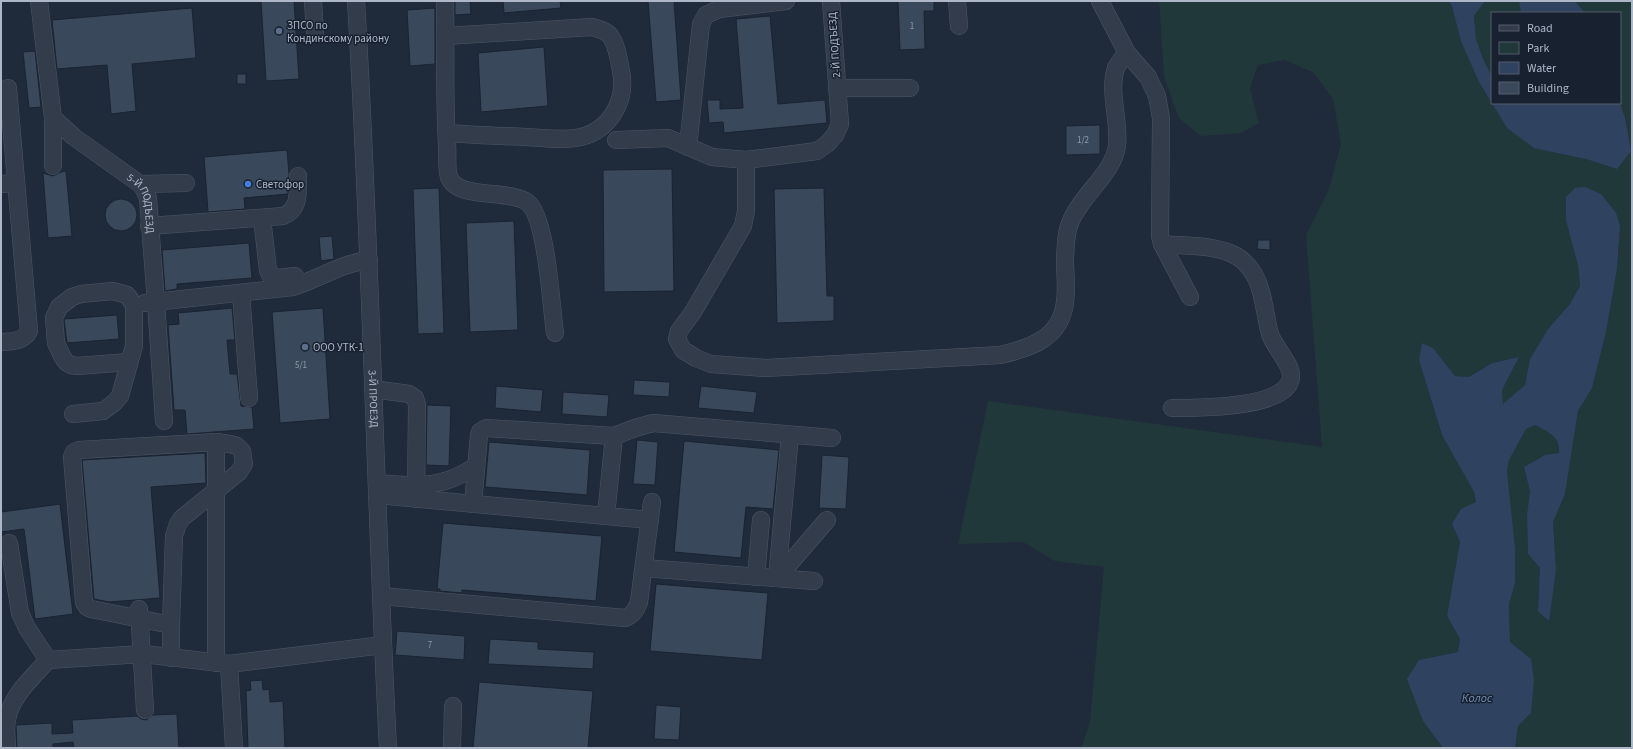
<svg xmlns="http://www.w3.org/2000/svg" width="1633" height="749" font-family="'Source Sans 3',sans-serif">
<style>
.green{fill:#21383b}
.water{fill:#2f4361}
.building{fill:#3a485b;stroke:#1a2331}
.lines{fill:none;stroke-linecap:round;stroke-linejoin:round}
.minor-casing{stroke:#4d5765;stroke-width:18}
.minor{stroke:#333c4b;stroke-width:17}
.service-dot{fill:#5c6f8a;stroke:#18212f;stroke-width:1.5}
.shop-dot{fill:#3f7fe0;stroke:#18212f;stroke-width:1.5}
.labels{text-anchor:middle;stroke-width:3;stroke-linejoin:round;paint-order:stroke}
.number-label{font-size:9px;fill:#909bac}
.poi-label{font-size:11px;fill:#adb7c7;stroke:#18212f;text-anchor:start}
.street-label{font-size:11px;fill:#adb7c7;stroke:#18212f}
.water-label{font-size:12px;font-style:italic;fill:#738db2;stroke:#18212f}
</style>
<rect width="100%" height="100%" fill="#1f2a3a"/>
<g class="green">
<path d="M1159,1H1449L1452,6L1479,82L1507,128L1586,159L1617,169L1625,118L1620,103V13H1585L1575,1H1632V748H1515L1518,726L1531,713V659L1510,642L1509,604L1515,583V548L1507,470L1509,460L1526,429L1535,425C1547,431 1561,437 1559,453L1545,455L1524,467L1530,492L1527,514L1528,554L1540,568L1538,611L1556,569L1553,522L1565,494L1578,411L1592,388L1606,332L1617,269L1620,226L1578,265L1580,286L1570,304L1548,329L1530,359L1525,385L1503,405L1502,390L1519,357L1492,363L1469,377L1455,376L1433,348L1422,343L1419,360L1442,435L1474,492L1476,503L1461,509L1452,524L1460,542L1447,616L1460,639L1458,652L1419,660L1423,721L1443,748H1081L1090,722L1104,567L1055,561L1023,542L958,544L988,401L1322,447L1306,235L1329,189L1341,144L1333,99L1314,73L1285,60L1258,65L1250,88L1259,123L1241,133L1201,136L1179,118L1164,77Z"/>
<path d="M1485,1H1519L1521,13H1492V77L1484,61L1476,39L1474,16Z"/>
</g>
<g class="water">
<path d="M1449,1H1485L1474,16L1476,39L1484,61L1492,77V103H1620L1625,118L1631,151L1617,169L1586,159L1534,148L1507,128L1479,82L1461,41L1452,6Z"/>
<path d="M1519,1H1575L1585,13H1521Z"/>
<path d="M1585,187L1601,194L1616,213L1620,226L1617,269L1606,332L1592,388L1578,411L1565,494L1553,522L1556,569L1549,621L1538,611L1540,568L1528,554L1527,514L1530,492L1524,467L1545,455L1559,453C1561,437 1547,431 1535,425L1526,429L1509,460L1507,470L1515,548V583L1509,604L1510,642L1531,659L1534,680L1531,713L1518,726L1515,748H1443L1423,721L1407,679L1419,660L1458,652L1460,639L1447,616L1460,542L1452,524L1461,509L1476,502L1474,492L1442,435L1419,360L1422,343L1433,348L1455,376L1469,377L1492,363L1519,357L1502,390L1503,404L1525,385L1530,359L1548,329L1570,304L1580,286L1578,265L1566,220V197L1575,188Z"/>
</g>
<g class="building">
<path d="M261,1H294L299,79L266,81Z"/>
<path d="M455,1H470L471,14L455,15Z"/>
<path d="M503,1H560L561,8L504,13Z"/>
<path d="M648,1H674L681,100L656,102Z"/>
<path d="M898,1H934V11H924L925,49L900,50Z"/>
<path d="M192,8L196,58L132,64L136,111L111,114L107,65L57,69L52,20Z"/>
<path d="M435,8V64L410,66L407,10Z"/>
<path d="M770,16L778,104L825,100L827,123L724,133L723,122L709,123L707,100H720V109L743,108L736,19Z"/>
<path d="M544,47L548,106L481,112L478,53Z"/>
<path d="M35,51L41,107L29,108L23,52Z"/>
<rect x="237" y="74" width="9" height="10"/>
<path d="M1100,125V154L1066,155V126Z"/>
<path d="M287,150L289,174L288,194L244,198L245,209L208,212L204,157Z"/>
<path d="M672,169L674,291L604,292L603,170Z"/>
<path d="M66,171L72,236L48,238L43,173L53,176L61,172Z"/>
<path d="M439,188L444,333L418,334L413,189Z"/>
<path d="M824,188L827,296H834V321L777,323L774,189Z"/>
<circle cx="121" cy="215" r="16"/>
<path d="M514,221L518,330L470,332L466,223Z"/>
<path d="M332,236L334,259L321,261L319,237Z"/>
<path d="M1258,240H1270V250L1257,249Z"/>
<path d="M249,243L252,278L177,284V289L165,291L162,250Z"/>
<path d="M232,308L235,340H227L230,374H237L241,406L252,407L254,429L187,434L185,410H174L168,325L179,324L178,313Z"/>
<path d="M323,308L330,419L280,423L272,312Z"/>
<path d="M117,315L119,339L67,343L64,319Z"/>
<path d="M634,380L670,382L669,397L633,395Z"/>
<path d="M496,386L543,390L541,412L495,408Z"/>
<path d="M701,386L757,392L754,413L698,408Z"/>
<path d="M563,392L609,395L607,417L562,414Z"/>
<path d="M427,405L451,406L449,466L426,465Z"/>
<path d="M637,440L658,442L655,485L633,484Z"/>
<path d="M684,441L779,450L773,509L746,507L741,558L674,552Z"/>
<path d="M489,442L590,450L587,495L485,487Z"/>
<path d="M205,453L206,483L151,487L160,598L109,602L94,599L82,460Z"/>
<path d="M822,455L849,457L846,509L819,508Z"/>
<path d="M60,504L73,614L35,619L24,529L1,532V512Z"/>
<path d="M443,523L602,536L596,601L462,590V593L440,591V589H437Z"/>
<path d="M656,584L768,593L762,660L650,651Z"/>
<path d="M397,631L465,636L464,660L395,655Z"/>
<path d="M490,639L538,642V649L594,652L593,669L488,664Z"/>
<path d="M262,680L263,690L269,689L270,702L283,701L285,748H248L246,691L251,690L250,681Z"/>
<path d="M479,682L593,691L588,748H473Z"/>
<path d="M656,705L681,707L679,740L654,739Z"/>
<path d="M177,714L179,748H74L73,742L53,744V748H17L16,725L52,723V734L73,733L72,720L137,716L141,719L146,720L153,715Z"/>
</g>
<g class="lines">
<defs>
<g id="minor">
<path d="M39,1L53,118V166"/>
<path d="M313,1L315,33"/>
<path id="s1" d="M356,1C371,250 375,499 388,748"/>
<path d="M445,1C446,48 444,96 447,144C448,152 446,169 449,177C457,200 509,189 527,202C547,216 551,307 555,333"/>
<path d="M957,1L959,26"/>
<path d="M1100,1L1127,53L1148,77L1157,96L1161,118L1160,236L1162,244L1190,297"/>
<path d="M446,36L592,27C596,28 602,30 606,32C616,38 619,60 621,71C627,100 610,130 581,137C563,141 544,138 526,137C499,136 473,135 447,133"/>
<path d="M837,88H910"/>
<path id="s2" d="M53,118L74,137L140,184L144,189L148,198L156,302L164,421"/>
<path d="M616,140L668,138L712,157L746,160L817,151L827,144L835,135L840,124L831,1"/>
<path d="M688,147L701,24L706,15L719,9L786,1"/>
<path d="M746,160V211L743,226L693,312L679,331L677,339L683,350L696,358L711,364L766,368L1000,355C1031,348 1061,338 1065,302C1067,288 1065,273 1065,259C1066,247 1065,235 1070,223C1080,196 1113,174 1117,146C1120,122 1108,91 1116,68C1119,62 1123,57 1127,53"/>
<path d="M1,184L16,183"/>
<path d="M140,184L186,183"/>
<path d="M262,218L268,270L270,275L278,278L295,276"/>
<path d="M149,226L283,216C300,210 298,192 298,176"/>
<path d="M1162,244C1205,248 1248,241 1261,292C1265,306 1266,320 1270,334C1274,347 1292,364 1291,377C1289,409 1195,408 1172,408"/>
<path d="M241,293L249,398"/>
<path d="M145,303L293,287C319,279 342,263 369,260"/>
<path d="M1,342C12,341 23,342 29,331L8,88"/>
<path d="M373,389L409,394L415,398L417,405L416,499"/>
<path d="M73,414L103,411L114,403L120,396L134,346V305L127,295L113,291L81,294L72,297L59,307L54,318L56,343L62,356L66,362L71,365L77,366L129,362"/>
<path d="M216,442V663"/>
<path d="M377,483C401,485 425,488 448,480C458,477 467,471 476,467"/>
<path d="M377,495L650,520"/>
<path d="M473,504L479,435L480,432L486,428L614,436L635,428L653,423L832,438"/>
<path d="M606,516L614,436"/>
<path d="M9,543L20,613L27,628L48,660"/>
<path d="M644,568L814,581"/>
<path d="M756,577L761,520"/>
<path d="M777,578L790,435"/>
<path d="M777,578L827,520"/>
<path d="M381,596L625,618C633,615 636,610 639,602L652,502"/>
<path d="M139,609L145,710"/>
<path d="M171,625L91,609L87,607L84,602L72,457L74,452L79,450L216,442L230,444L237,446L242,451L244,464L239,472L182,518L178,524L174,536L171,625V658"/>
<path d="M229,664L234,748"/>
<path d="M7,748C7,739 5,729 7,719C12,695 32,678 48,660L143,654L229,664L383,645"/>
<path d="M452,748L453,706"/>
</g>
</defs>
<use href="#minor" class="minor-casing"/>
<use href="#minor" class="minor"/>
</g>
<g class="service-dot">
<circle cx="279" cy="31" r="4"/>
<circle cx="305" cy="347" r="4"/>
</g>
<circle class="shop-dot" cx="248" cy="184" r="4"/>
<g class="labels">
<g class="number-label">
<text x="912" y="29">1</text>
<text x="1083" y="143">1/2</text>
<text x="301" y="368">5/1</text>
<text x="430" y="648">7</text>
</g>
<g class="poi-label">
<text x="287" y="29">ЗПСО по<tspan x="287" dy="13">Кондинскому району</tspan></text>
<text x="256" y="188">Светофор</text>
<text x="313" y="351">ООО УТК-1</text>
</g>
<g class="street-label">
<text transform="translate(834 45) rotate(-94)" y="4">2-Й ПОДЪЕЗД</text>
<text dy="4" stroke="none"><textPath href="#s2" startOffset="128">5-Й ПОДЪЕЗД</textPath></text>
<text dy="4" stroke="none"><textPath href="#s1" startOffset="398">3-Й ПРОЕЗД</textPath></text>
</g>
<g class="water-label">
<text x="1477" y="702">Колос</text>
</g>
</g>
<rect width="1633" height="749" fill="none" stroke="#adb7c7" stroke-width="4"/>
<rect x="1491" y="12" width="130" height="92" fill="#18212f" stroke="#545d6c"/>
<rect x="1499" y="25" width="20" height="6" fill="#333c4b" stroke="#545d6c"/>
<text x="1527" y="32" font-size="12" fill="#adb7c7">Road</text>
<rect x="1499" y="42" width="20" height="12" fill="#21383b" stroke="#545d6c"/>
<text x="1527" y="52" font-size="12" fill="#adb7c7">Park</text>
<rect x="1499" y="62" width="20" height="12" fill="#2f4361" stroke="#545d6c"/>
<text x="1527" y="72" font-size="12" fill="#adb7c7">Water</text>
<rect x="1499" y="82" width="20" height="12" fill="#3a485b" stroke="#545d6c"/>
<text x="1527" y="92" font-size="12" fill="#adb7c7">Building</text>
</svg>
